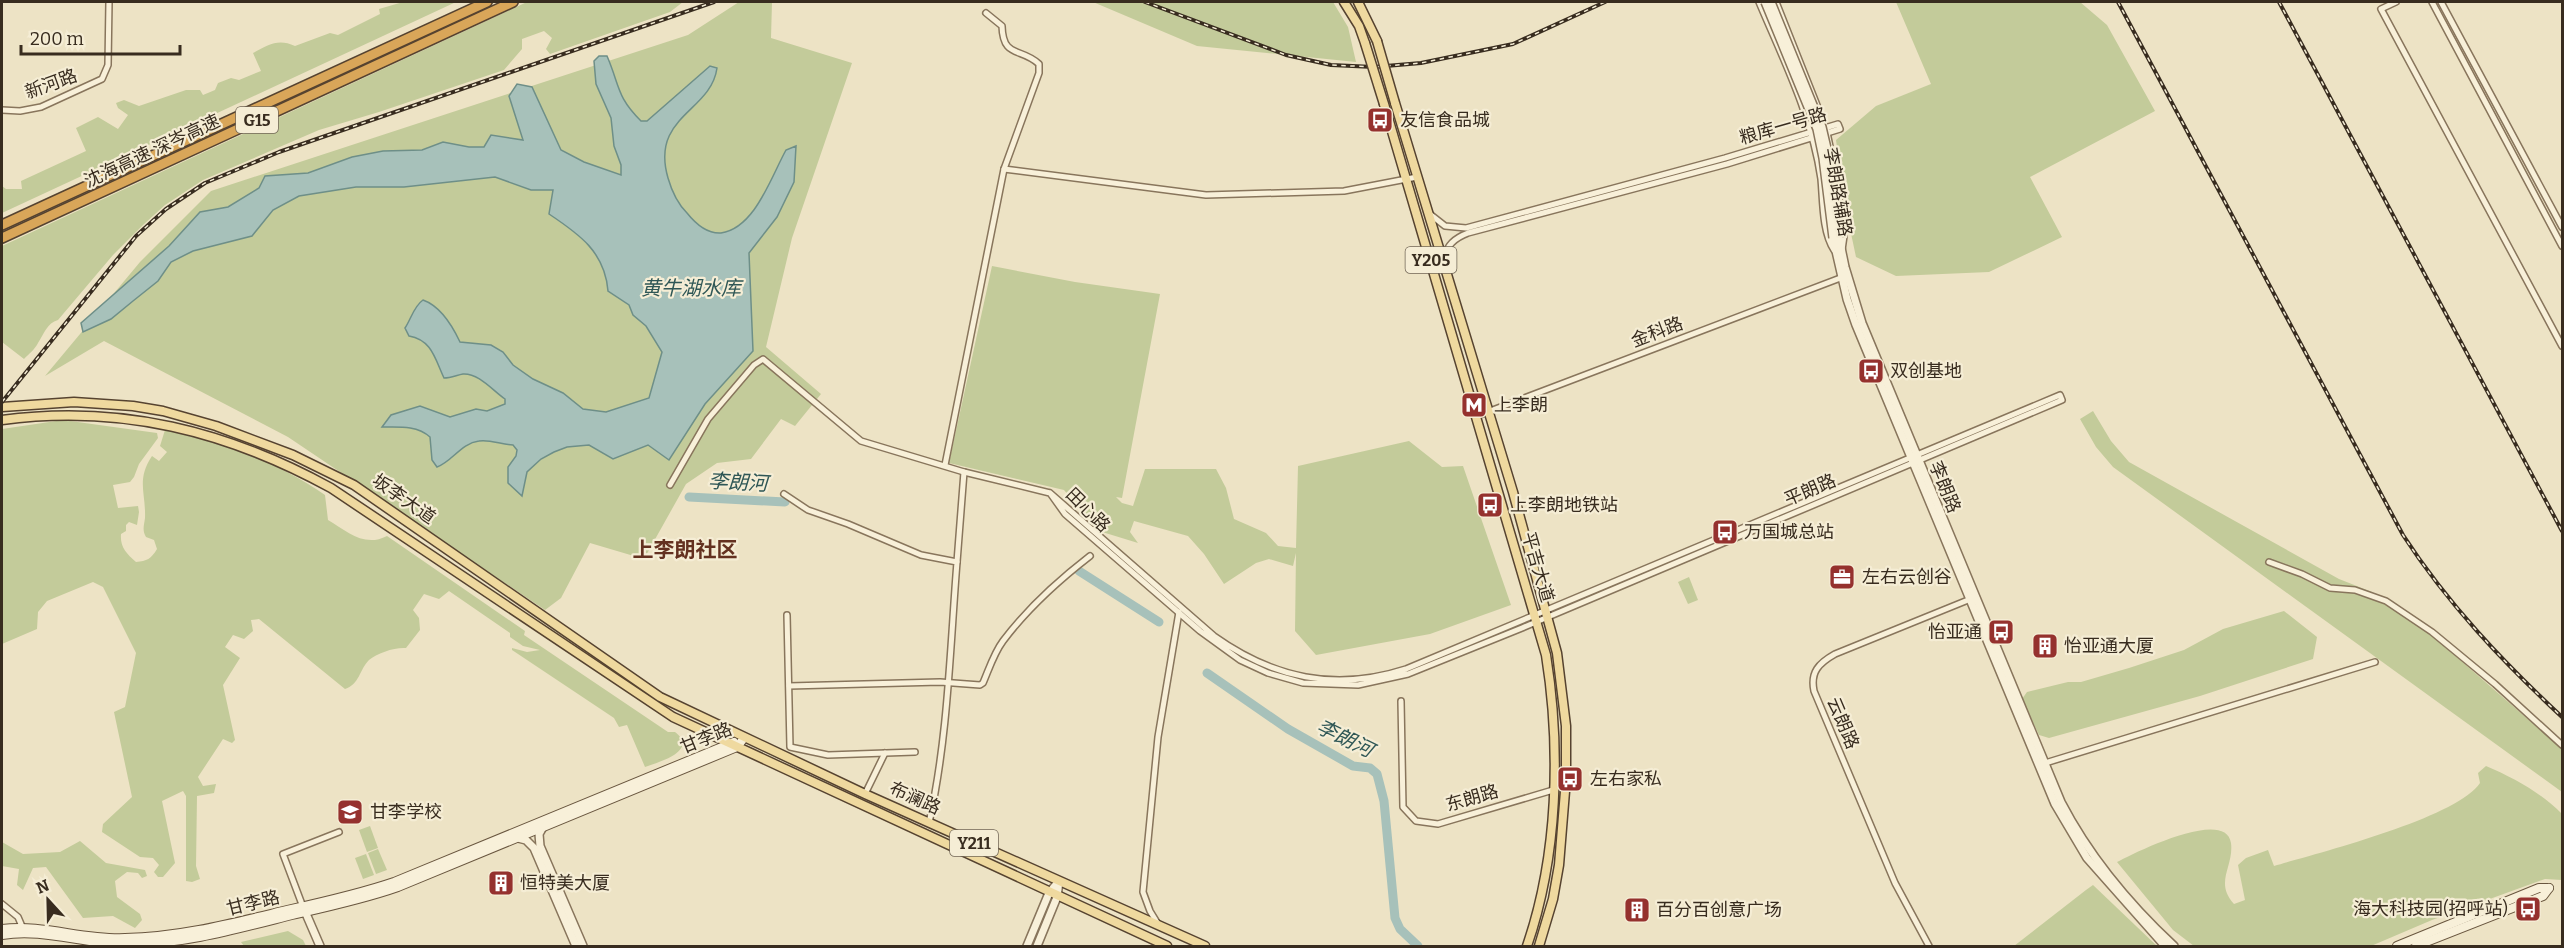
<svg xmlns="http://www.w3.org/2000/svg" width="2564" height="948" font-family="Bitter,'Noto Sans SC',serif">
<style>
.green{fill:#c3cb9a}
.water{fill:#a7c1ba;stroke:#6e8f88;stroke-width:1.5}
.lines{fill:none;stroke-linecap:round;stroke-linejoin:round}
.river{stroke:#a7c1ba;stroke-width:9}
.minor-casing{stroke:#88755c;stroke-width:8}
.tertiary-casing{stroke:#88755c;stroke-width:10}
.secondary-casing{stroke:#69563f;stroke-width:10}
.primary-casing{stroke:#564330;stroke-width:11}
.motorway-casing{stroke:#564330;stroke-width:12}
.minor{stroke:#f8f0d9;stroke-width:5}
.tertiary{stroke:#f8f0d9;stroke-width:7}
.secondary{stroke:#f8f0d9;stroke-width:8}
.primary{stroke:#efd99f;stroke-width:8}
.motorway{stroke:#d9a659;stroke-width:9}
.rail-casing{stroke:#382c1f;stroke-width:4}
.rail{stroke:#f5edd5;stroke-width:1.5;stroke-dasharray:4.5;stroke-linecap:butt}
.tertiary-bridge-casing{stroke:#88755c;stroke-width:10;stroke-linecap:butt}
.primary-bridge-casing{stroke:#564330;stroke-width:11;stroke-linecap:butt}
.tertiary-bridge{stroke:#f8f0d9;stroke-width:7}
.primary-bridge{stroke:#efd99f;stroke-width:8}
.labels{text-anchor:middle;stroke-width:4.5;stroke-linejoin:round;paint-order:stroke}
.shield{fill:#f5edd5;stroke:#716656;stroke-width:1.5}
.shield-label{font-size:16px;font-weight:bold;fill:#382c1f}
.street-label{font-size:18px;fill:#382c1f;stroke:#f5edd5}
.poi-label{font-size:18px;fill:#382c1f;stroke:#f5edd5;text-anchor:start}
.water-label{font-size:20px;font-style:italic;fill:#2f5756;stroke:#f5edd5}
.quarter-label{font-size:21px;font-weight:bold;fill:#643120;stroke:#f5edd5}
</style>
<rect width="100%" height="100%" fill="#ede3c5"/>
<g class="green">
<path d="M403,2H456L2,213V186L6,189H22L21,181L86,151L76,128L98,117L118,129L128,115L118,108L116,103L124,100L139,106L186,90H200L203,95L215,90L218,83L231,78L239,80L261,71L253,53C268,45 278,38 295,46L330,33L338,35L380,14L379,9Z"/>
<path d="M527,2H683L670,12L550,54L546,49L552,38L544,31L522,39V49L504,70L379,112L319,130L203,180L165,205L143,225L113,255L58,320C47,323 44,334 38,343C35,349 29,354 24,359L2,342V246Z"/>
<path d="M739,2H772L771,38L852,63L792,238L766,347L821,394L795,426L781,419L751,459L717,463L686,484L644,559L590,543L561,598L545,610L288,437L104,341L45,376L140,262L211,191L688,35Z"/>
<path d="M1093,2H1333L1348,27L1356,62L1197,46Z"/>
<path d="M1896,2H2080L2107,25L2155,111L2030,177L2062,237L1989,272L1896,276L1856,257L1845,205L1836,140L1876,106L1931,84Z"/>
<path d="M992,266L1075,282L1160,294L1122,498L1116,497L1122,503L1133,506L1145,469H1216L1226,488L1234,519L1266,533L1278,546L1296,548L1298,466L1409,441L1442,467L1463,466L1511,605L1430,634L1316,655L1295,631L1296,553L1293,566L1269,559L1256,563L1224,584L1204,554L1188,536L1134,521L1130,532L1138,543L1099,531L1064,490L949,463Z"/>
<path d="M2093,411L2111,441L2129,462L2339,579L2372,592L2436,639L2562,749V792L2113,467L2096,447L2080,419Z"/>
<path d="M63,420L157,433L158,438L139,464L134,477L130,482L113,485L118,508L138,506L139,512L137,525L129,522L126,525V531L121,534C120,547 126,553 136,562C147,561 151,559 157,549L154,540L146,537C142,530 144,526 145,518C146,493 136,480 152,456L159,461L167,452L160,446L165,430C225,444 274,460 325,495L328,520C347,531 364,548 387,536L525,631L524,635L668,732H675C699,751 659,762 645,767L627,725L619,727L614,718L512,650V648L527,652L540,650L523,646L510,637V633L449,591L439,599L424,594L413,610L419,618L420,630L406,648C395,647 377,653 369,660C359,670 360,684 345,689L259,619L251,620L253,631L244,639L233,635L225,647L240,658L223,685L235,740L232,743L223,739L198,777L203,786L216,784L214,793L197,796L196,866L200,879L192,882L186,881V796L183,791L162,801L175,863L163,877H158L154,872L159,865L153,858L140,857L102,832L103,824L132,797L114,712L125,707L136,653L103,587L93,582L47,601L38,612L37,629L2,644V429Z"/>
<path d="M1689,577L1698,600L1688,604L1678,582Z"/>
<path d="M2284,611L2317,637L2313,659L2200,696L2049,738L2039,735L2022,699L2027,692L2068,682H2081L2129,668L2184,650L2223,629Z"/>
<path d="M2486,766C2514,778 2540,792 2562,814V880L2545,879L2432,920L2371,946H2194L2173,930L2117,862C2134,853 2226,807 2231,843C2234,867 2214,882 2234,904L2245,900L2238,865L2246,858L2268,850L2274,866C2318,853 2457,818 2480,783L2478,773Z"/>
<path d="M370,826L378,848L367,852L359,830Z"/>
<path d="M80,841L106,863L145,870L147,876L142,878L138,873L127,872L115,881L117,897L140,914L142,920L135,928L113,916L83,918L46,867L33,868L23,890L17,885L19,869L2,866V842L23,854L60,852Z"/>
<path d="M378,849L387,870L376,874L368,853Z"/>
<path d="M366,854L374,875L363,879L355,858Z"/>
<path d="M2093,885L2157,946H2014L2086,890Z"/>
<path d="M288,931L303,940L306,946H244L241,942Z"/>
</g>
<path class="water" d="M599,56H607C620,86 616,96 641,121H647L710,66L717,68C711,112 650,116 668,178C672,192 677,203 687,213C695,223 707,234 721,233C755,228 771,177 786,150L796,146L794,182L777,217L749,253L753,351L705,404L669,460L648,445L613,459L589,445L567,447L554,452L541,459L527,472L522,496L508,483V467L516,456L517,450L513,445C502,445 490,439 479,441C461,443 452,462 437,467L432,460L430,437C417,425 398,427 382,427L391,415L420,406L450,417L476,409L487,411L505,404V399C493,391 479,373 463,374C457,375 451,378 444,378C435,359 432,340 409,336L405,328C411,319 414,306 423,300C440,306 452,325 460,342L491,345L503,352L513,365L533,379L563,393L583,409L606,412L649,398L662,352L646,326L633,315L629,305L608,291C605,252 579,234 549,214L553,190H531L495,177L404,187H356L299,196L273,210L252,236L193,251L171,262L158,281L133,301L111,319L83,332L81,323L169,246L200,212L228,207L259,188L265,176L308,173L352,157L383,151L422,150L443,142L469,147H484L491,135L523,140L509,96L517,84L532,87L561,150L584,162L621,175V165L614,146L611,118L596,84L594,61Z"/>
<g class="lines">
<g class="river">
<path d="M689,497L785,502"/>
<path d="M1079,571L1159,622"/>
<path d="M1207,673L1288,729L1353,766L1370,768L1377,774L1384,801L1395,918L1400,929L1418,946"/>
</g>
<defs>
<g id="minor">
<path d="M1759,2C1783,59 1812,116 1821,179C1823,200 1822,232 1834,250"/>
<path d="M1776,2L1826,128L1836,174L1844,236L1842,250"/>
<path d="M2396,2L2381,9L2562,346"/>
<path d="M2432,2L2562,246"/>
<path d="M2441,2L2562,227"/>
<path d="M2,110L20,111L41,107L102,79L108,65L109,2"/>
<path d="M1004,169L1206,195L1344,191L1417,177"/>
<path d="M1431,215L1445,226L1466,228L1725,158L1838,124L1840,129L1727,164L1468,233C1455,238 1446,245 1444,260"/>
<path d="M1477,416L1843,277"/>
<path d="M945,465L1004,169L1039,73V64C1021,47 1003,59 1002,26L986,13"/>
<path d="M670,485L708,419L754,365L763,359L861,441L964,472L1050,493L1214,636C1273,678 1335,692 1406,669L2060,395L2062,400L1522,628L1408,674L1358,685L1303,683L1268,673L1240,660L1200,631L1065,514L1050,493"/>
<path d="M784,494L808,510L848,524L921,555L957,562C950,649 948,738 929,823"/>
<path d="M957,562L964,472"/>
<path d="M2269,562L2302,574L2330,588L2355,590L2386,601L2432,632L2495,684L2562,745"/>
<path d="M787,615L790,747L828,755L915,752"/>
<path d="M789,686L940,682L980,685L983,683C989,669 994,653 1003,641C1027,609 1059,580 1090,556"/>
<path d="M1401,701L1403,807L1416,821L1438,824L1553,790"/>
<path d="M2042,764L2375,662"/>
<path d="M865,794L885,753"/>
<path d="M2,904L18,917L24,931"/>
<path d="M303,907L283,854L339,832"/>
<path d="M1158,924L1150,911L1143,892L1158,737L1179,612"/>
<path d="M1929,946L1895,883L1814,691C1810,672 1819,663 1835,654L1973,598"/>
</g>
<g id="tertiary">
<path d="M1833,238L1847,299L1856,325L2055,804L2087,858L2165,946"/>
<path d="M1839,238L1845,267L1862,323L2061,802C2089,856 2130,905 2174,946"/>
<path d="M543,827L539,834L540,846L583,946"/>
<path d="M518,838L526,840L534,848L576,946"/>
<path d="M304,909L320,946"/>
<path d="M1027,946L1049,893L1059,881"/>
<path d="M1037,946L1057,897L1059,881"/>
</g>
<g id="secondary">
<path d="M2,929C44,924 83,940 125,938C181,937 233,923 287,910C323,902 359,894 394,882L734,742"/>
<path d="M2,935C43,928 83,944 125,944C182,945 237,929 292,915C327,907 364,899 398,887L737,747L744,738"/>
<path d="M2397,946L2539,888H2549"/>
<path d="M2416,946L2543,896L2549,888"/>
</g>
<g id="primary">
<path d="M1344,2L1359,26L1365,43"/>
<path d="M1358,2L1377,41"/>
<path d="M1395,103L1513,492L1557,653L1566,726V779L1559,865L1553,899L1539,946"/>
<path d="M1384,104L1546,655C1561,749 1558,856 1527,946"/>
<path d="M2,407L74,402L133,406L163,411L216,426L293,455L354,485L660,697L865,794L1205,946"/>
<path d="M2,420C120,404 227,431 331,488L673,717L1167,946"/>
</g>
<g id="motorway">
<path d="M2,225L487,2"/>
<path d="M2,238L513,2"/>
</g>
</defs>
<use href="#minor" class="minor-casing"/>
<use href="#tertiary" class="tertiary-casing"/>
<use href="#secondary" class="secondary-casing"/>
<use href="#primary" class="primary-casing"/>
<use href="#motorway" class="motorway-casing"/>
<use href="#minor" class="minor"/>
<use href="#tertiary" class="tertiary"/>
<use href="#secondary" class="secondary"/>
<use href="#primary" class="primary"/>
<use href="#motorway" class="motorway"/>
<defs>
<g id="rail">
<path d="M1145,2L1286,55L1331,65L1374,67L1421,63L1513,44L1605,2"/>
<path d="M2118,2L2403,535C2448,604 2502,661 2562,717"/>
<path d="M2279,2L2562,531"/>
<path d="M2,402L136,236L166,209L205,183L279,152L714,2"/>
</g>
</defs>
<use href="#rail" class="rail-casing"/>
<use href="#rail" class="rail"/>
<defs>
<g id="tertiary-bridge">
<path d="M1765,2L1817,129L1823,158L1833,238"/>
<path d="M1771,2L1822,127L1829,157L1839,238"/>
</g>
<g id="primary-bridge">
<path d="M1377,41L1395,103"/>
<path d="M1365,43L1384,104"/>
</g>
</defs>
<use href="#tertiary-bridge" class="tertiary-bridge-casing"/>
<use href="#primary-bridge" class="primary-bridge-casing"/>
<use href="#tertiary-bridge" class="tertiary-bridge"/>
<use href="#primary-bridge" class="primary-bridge"/>
</g>
<defs>
<symbol id="bus-square" viewBox="-11 -11 22 22"><rect x="-9" y="-9" width="18" height="18" rx="4" fill="#95312e" stroke="#f5edd5"/><path d="M-5-6H5V4H4V6H2V4H-2V6H-4V4H-5ZM-3.5-4V0h7V-4ZM-3.5 1.2v1.5H-2V1.2ZM2 1.2v1.5H3.5V1.2Z" fill="#fff"/></symbol>
<symbol id="metro-square" viewBox="-11 -11 22 22"><rect x="-9" y="-9" width="18" height="18" rx="4" fill="#95312e" stroke="#f5edd5"/><path d="M-5.5 5V-5H-3L0 0L3-5H5.5V5H3V-.5L0 4L-3-.5V5Z" fill="#fff"/></symbol>
<symbol id="office-square" viewBox="-11 -11 22 22"><rect x="-9" y="-9" width="18" height="18" rx="4" fill="#95312e" stroke="#f5edd5"/><path d="M-6-3h4V-5.5h4V-3h4V5H-6ZM-1-4.5V-3h2v-1.5ZM-6 0V1H6V0Z" fill="#fff"/></symbol>
<symbol id="building-square" viewBox="-11 -11 22 22"><rect x="-9" y="-9" width="18" height="18" rx="4" fill="#95312e" stroke="#f5edd5"/><path d="M-4-6H4V6H1V3H-1V6H-4ZM-2.5-4.3h1.7v1.8h-1.7ZM.8-4.3h1.7v1.8H.8ZM-2.5-1h1.7V.8h-1.7ZM.8-1h1.7V.8H.8Z" fill="#fff"/></symbol>
<symbol id="school-square" viewBox="-11 -11 22 22"><rect x="-9" y="-9" width="18" height="18" rx="4" fill="#95312e" stroke="#f5edd5"/><path d="M0-5L7-2L0 1L-7-2ZM-4 1L0 2.5L4 1V4Q0 6-4 4Z" fill="#fff"/></symbol>
</defs>
<g fill-rule="evenodd">
<use href="#bus-square" x="1365" y="105" width="30" height="30"/>
<use href="#bus-square" x="1856" y="356" width="30" height="30"/>
<use href="#metro-square" x="1459" y="390" width="30" height="30"/>
<use href="#bus-square" x="1475" y="490" width="30" height="30"/>
<use href="#bus-square" x="1710" y="517" width="30" height="30"/>
<use href="#office-square" x="1827" y="562" width="30" height="30"/>
<use href="#bus-square" x="1986" y="617" width="30" height="30"/>
<use href="#building-square" x="2030" y="631" width="30" height="30"/>
<use href="#bus-square" x="1555" y="764" width="30" height="30"/>
<use href="#school-square" x="335" y="797" width="30" height="30"/>
<use href="#building-square" x="486" y="868" width="30" height="30"/>
<use href="#bus-square" x="2513" y="894" width="30" height="30"/>
<use href="#building-square" x="1622" y="895" width="30" height="30"/>
</g>
<g class="labels">
<g class="shield">
<rect x="236" y="107" width="42" height="26" rx="4.5"/>
<rect x="1405.5" y="247" width="51" height="26" rx="4.5"/>
<rect x="950" y="830" width="48" height="26" rx="4.5"/>
</g>
<g class="shield-label">
<text x="257" y="126">G15</text>
<text x="1431" y="266">Y205</text>
<text x="974" y="849">Y211</text>
</g>
<g class="street-label">
<text transform="translate(51 84) rotate(-20)" y="6">新河路</text>
<text transform="translate(1783 126) rotate(-16)" y="6">粮库一号路</text>
<text transform="translate(152 151) rotate(-25)" y="6">沈海高速 深岑高速</text>
<text transform="translate(1838 192) rotate(80)" y="6">李朗路辅路</text>
<text transform="translate(1657 332) rotate(-21)" y="6">金科路</text>
<text transform="translate(1945 487) rotate(68)" y="6">李朗路</text>
<text transform="translate(1810 490) rotate(-23)" y="6">平朗路</text>
<text transform="translate(404 499) rotate(35)" y="6">坂李大道</text>
<text transform="translate(1088 510) rotate(45)" y="6">田心路</text>
<text transform="translate(1538 567) rotate(74)" y="6">平吉大道</text>
<text transform="translate(1843 723) rotate(67)" y="6">云朗路</text>
<text transform="translate(706 738) rotate(-22)" y="6">甘李路</text>
<text transform="translate(915 798) rotate(24)" y="6">布澜路</text>
<text transform="translate(1472 798) rotate(-16)" y="6">东朗路</text>
<text transform="translate(253 903) rotate(-14)" y="6">甘李路</text>
</g>
<g class="poi-label">
<text x="1400" y="126">友信食品城</text>
<text x="1890" y="377">双创基地</text>
<text x="1494" y="411">上李朗</text>
<text x="1510" y="511">上李朗地铁站</text>
<text x="1744" y="538">万国城总站</text>
<text x="1862" y="583">左右云创谷</text>
<text x="1982" y="638" text-anchor="end">怡亚通</text>
<text x="2064" y="652">怡亚通大厦</text>
<text x="1590" y="785">左右家私</text>
<text x="370" y="818">甘李学校</text>
<text x="520" y="889">恒特美大厦</text>
<text x="2508" y="915" text-anchor="end">海大科技园(招呼站)</text>
<text x="1656" y="916">百分百创意广场</text>
</g>
<g class="water-label">
<text x="691" y="295">黄牛湖水库</text>
<text transform="translate(738 482) rotate(3)" y="7">李朗河</text>
<text transform="translate(1345 738) rotate(26)" y="7">李朗河</text>
</g>
<g class="quarter-label">
<text x="685" y="557">上李朗社区</text>
</g>
</g>
<rect width="2564" height="948" fill="none" stroke="#382c1f" stroke-width="6"/>
<g transform="translate(48 900) rotate(338)" stroke="#f5edd5" stroke-width="4.5" paint-order="stroke">
<path d="M0-4.5L10 22L0 15L-10 22Z" fill="#382c1f"/>
<text y="-9" font-size="16" font-weight="bold" text-anchor="middle" fill="#382c1f">N</text>
</g>
<path d="M21 45v9h159v-9" fill="none" stroke="#382c1f" stroke-width="3"/>
<text x="30" y="45" font-size="18" fill="#382c1f" stroke="#f5edd5" stroke-width="4.5" paint-order="stroke">200 m</text>
</svg>
